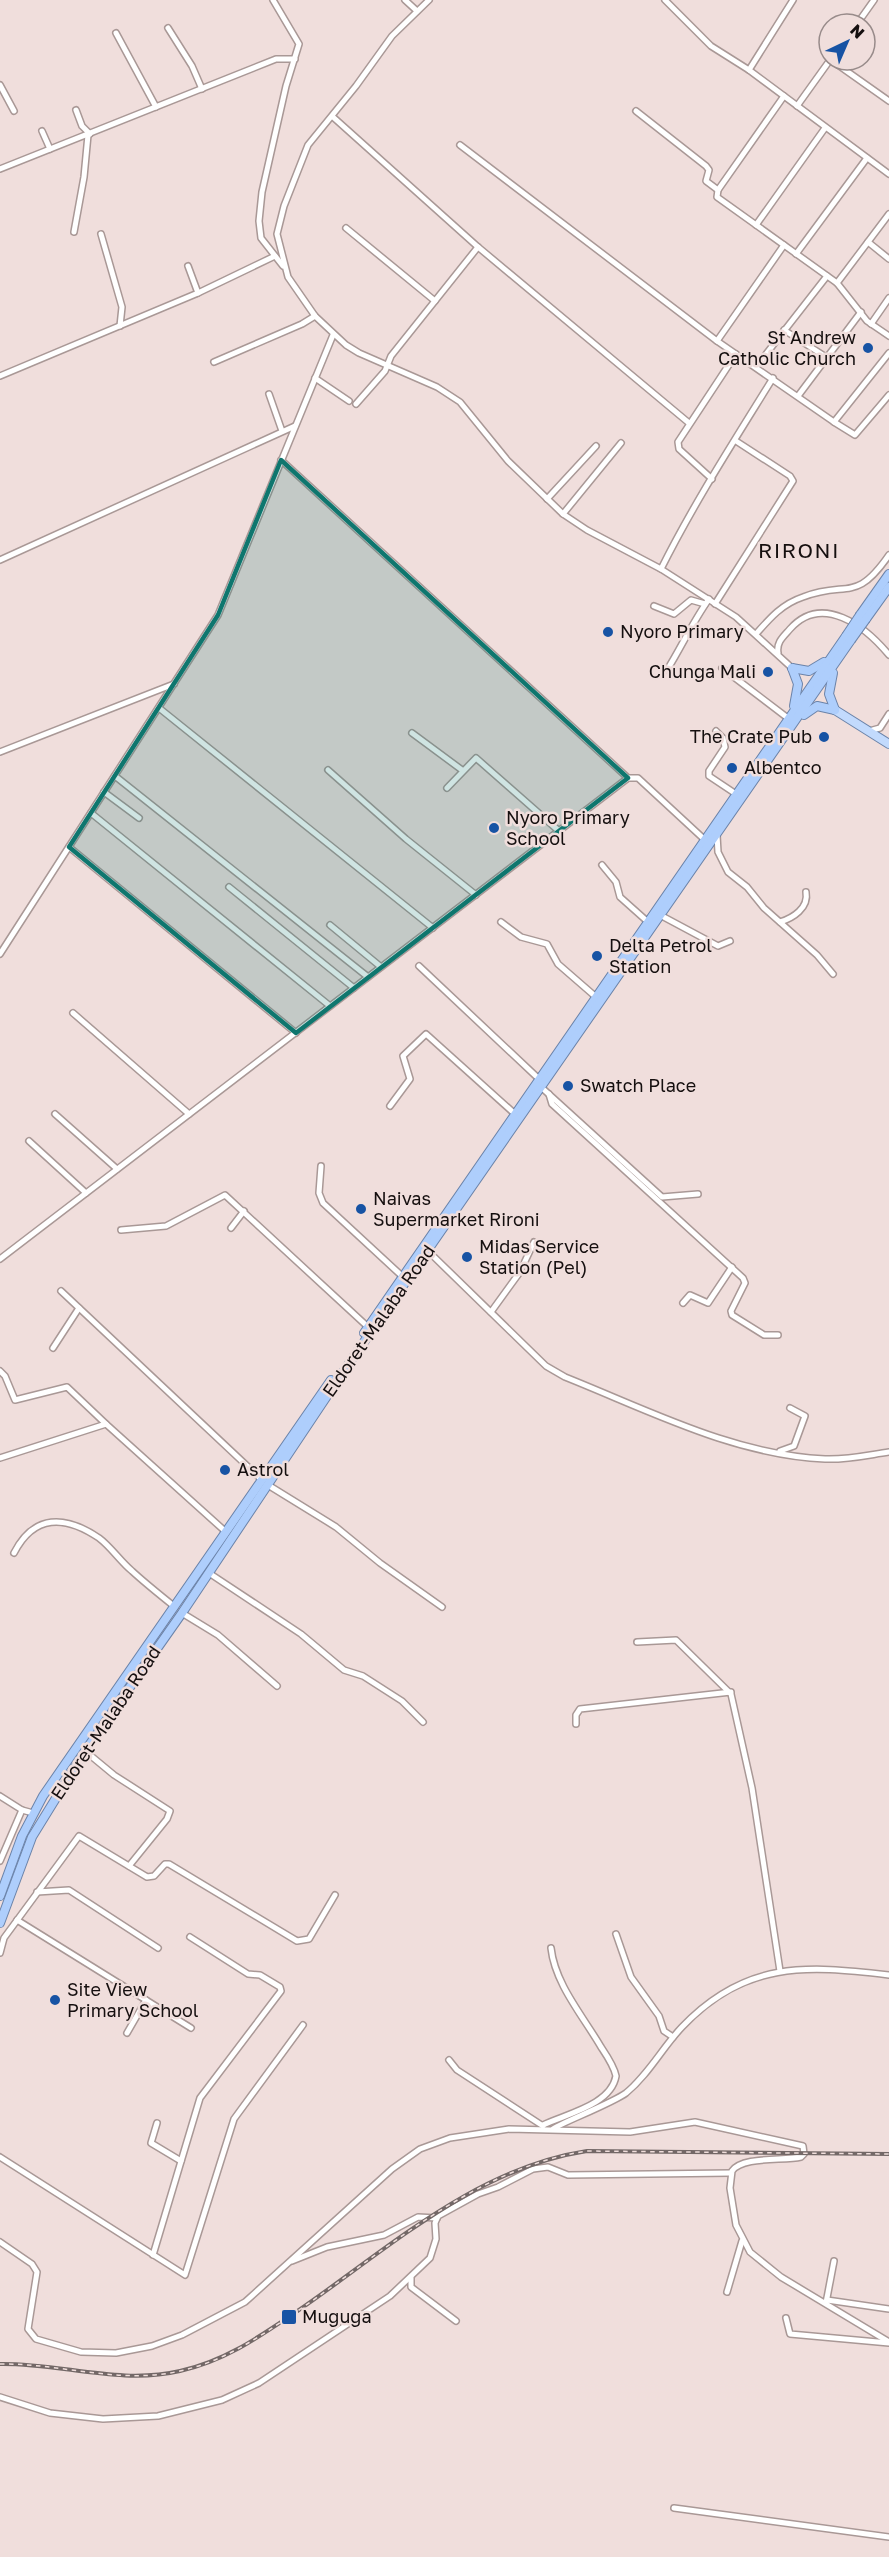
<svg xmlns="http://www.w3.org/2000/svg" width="889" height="2557" font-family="'Golos Text',sans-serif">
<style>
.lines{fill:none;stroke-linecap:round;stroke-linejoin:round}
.minor-casing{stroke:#a99896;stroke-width:8}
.primary-casing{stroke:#6b83a9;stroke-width:10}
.trunk-casing{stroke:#6b83a9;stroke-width:10}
.minor{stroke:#fff;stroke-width:5}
.primary{stroke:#c2dafd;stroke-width:8}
.trunk{stroke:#aecefc;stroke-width:8}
.rail-casing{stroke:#736867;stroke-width:4}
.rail{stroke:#f0dedc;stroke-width:1.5;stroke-dasharray:4.5;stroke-linecap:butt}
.trunk-bridge-casing{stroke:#6b83a9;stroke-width:10;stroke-linecap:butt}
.trunk-bridge{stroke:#aecefc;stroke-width:8}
.marked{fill:#0f766e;fill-opacity:0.2;stroke:#0f766e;stroke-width:4.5;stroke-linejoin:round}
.poi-dot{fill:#1753a4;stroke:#f0dedc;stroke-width:2}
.labels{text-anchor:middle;stroke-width:5;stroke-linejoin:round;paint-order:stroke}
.poi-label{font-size:18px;fill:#150f0f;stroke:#f0dedc;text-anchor:start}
.street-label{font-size:18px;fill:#150f0f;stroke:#f0dedc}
.quarter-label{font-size:21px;letter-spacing:1.5px;fill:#150f0f;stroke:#f0dedc}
</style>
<rect width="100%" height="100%" fill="#f0dedc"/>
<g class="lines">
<defs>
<g id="minor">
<path d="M273,0L299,44L286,86L262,192L259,221L261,238L283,266"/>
<path d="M405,0L417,11"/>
<path d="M429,0L392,36L356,86L308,145L284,206L277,234L288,277L315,316L346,345L359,353L437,387L460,402L508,461L563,514L587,530L661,569L736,617L792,668"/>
<path d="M665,0L711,46L749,70L889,174"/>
<path d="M857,24L874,0"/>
<path d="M168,28L192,66L202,89"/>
<path d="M116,33L156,107"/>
<path d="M831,60L889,101"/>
<path d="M749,70L793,0"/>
<path d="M0,85L14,111"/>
<path d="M784,96L718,190L717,197L837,283L867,321L889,336"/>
<path d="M797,106L830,60"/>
<path d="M76,110L82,126L90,134"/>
<path d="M636,111L706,166L709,170L706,181L718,190"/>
<path d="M333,117L478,247L689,423"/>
<path d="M42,131L50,149"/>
<path d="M460,145L717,341"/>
<path d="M0,169L276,59H295"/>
<path d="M756,225L825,128"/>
<path d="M346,228L435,301"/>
<path d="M74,232L84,177L88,135"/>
<path d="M101,234L122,307L120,326"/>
<path d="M868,242L889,259"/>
<path d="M784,245L717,341L834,422L889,353"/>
<path d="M796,254L867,158"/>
<path d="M188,266L198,293"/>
<path d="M837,283L889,214"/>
<path d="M871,324L889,298"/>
<path d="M784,330L826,357"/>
<path d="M214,362L302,324L315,316"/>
<path d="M756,367L827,276"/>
<path d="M0,376L198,293L275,256"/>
<path d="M315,378L349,401"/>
<path d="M269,394L282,431"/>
<path d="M798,396L861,312"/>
<path d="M356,404L385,371L391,356L478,247"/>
<path d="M834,422L855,435L889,395"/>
<path d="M281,460L628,778"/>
<path d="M712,479L679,449L678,442L736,354"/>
<path d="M547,499L596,446"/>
<path d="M563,514L621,443"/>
<path d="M0,560L295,426"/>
<path d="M661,569C694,503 734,441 773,378"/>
<path d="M715,604L793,481L790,476L736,441"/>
<path d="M654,606L674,614L691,600L705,604"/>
<path d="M756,634C770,618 782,604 803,597C848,580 855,604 889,555"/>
<path d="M778,653C776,642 784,636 790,629C822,593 865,626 889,655"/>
<path d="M722,668L789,719"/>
<path d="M667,670C682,646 692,623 709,599"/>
<path d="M159,708L433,928"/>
<path d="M716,731L723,738L725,747L709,771V776L736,794"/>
<path d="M869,731L880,728L889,714"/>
<path d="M412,733L462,770"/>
<path d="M0,752L174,684"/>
<path d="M328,770L406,839L476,895"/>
<path d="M115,776L368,977"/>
<path d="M447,788L476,758L559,831"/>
<path d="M104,792L139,818"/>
<path d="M91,813L330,1006"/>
<path d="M717,835L718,852L728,872L747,887L764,908L817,955L833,974"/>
<path d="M69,847L296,1033"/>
<path d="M602,865L616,882L620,897L648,922"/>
<path d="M229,887L354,988"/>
<path d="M660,915L718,946L730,941"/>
<path d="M501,922L521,937L547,944L558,964L596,997"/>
<path d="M780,922C793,918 809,908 806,892"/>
<path d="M330,925L381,967"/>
<path d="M0,954L218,615L333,335"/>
<path d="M419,966L539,1079"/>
<path d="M73,1013L189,1114"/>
<path d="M541,1087L662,1197L698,1194"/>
<path d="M549,1094L552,1104L743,1278L745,1283L731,1311L732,1315L764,1335H778"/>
<path d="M390,1106L410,1079L403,1056L426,1034L515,1114"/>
<path d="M55,1114L117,1169"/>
<path d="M29,1141L86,1193"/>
<path d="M321,1166L319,1193L323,1203L403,1277"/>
<path d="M231,1228L244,1211"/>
<path d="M121,1230L166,1226L225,1195L368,1327"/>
<path d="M428,1251L546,1366L565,1377C648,1410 734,1455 825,1459C847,1460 868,1455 889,1452"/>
<path d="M0,1259L628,778H638L705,840"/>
<path d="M61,1291L262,1480"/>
<path d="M683,1303L690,1295L708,1303L732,1267"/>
<path d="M491,1312L520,1272L534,1242"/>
<path d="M53,1348L79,1308"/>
<path d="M0,1371L5,1376L15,1400L67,1387L106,1424"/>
<path d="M780,1451L794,1446L805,1416L790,1408"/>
<path d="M0,1458L106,1424L226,1532"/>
<path d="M268,1485L336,1527L380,1563L442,1607"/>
<path d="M14,1553C34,1514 65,1515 99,1538C111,1547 120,1561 132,1571C145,1583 160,1595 175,1607"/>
<path d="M209,1573L301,1634L344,1670L363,1676L402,1701L423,1722"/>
<path d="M182,1613L218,1635L277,1686"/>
<path d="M637,1642L676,1640L731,1694L752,1788L780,1971"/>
<path d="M576,1724V1715L580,1709L731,1692"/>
<path d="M85,1751L114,1775L170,1811L167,1819L129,1866"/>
<path d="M0,1796L22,1810L33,1813"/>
<path d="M0,1861L22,1810"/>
<path d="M37,1892L69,1890L158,1948"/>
<path d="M17,1920L191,2028"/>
<path d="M616,1934L631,1977L659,2016L664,2031L673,2037"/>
<path d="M0,1953L4,1938L79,1836L147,1877L154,1876L165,1864H169L297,1941L309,1939L335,1895"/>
<path d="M127,2033L146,2000"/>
<path d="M449,2060L457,2070L543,2126"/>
<path d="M157,2123L151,2143L181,2161"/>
<path d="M543,2125C566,2114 611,2105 616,2076C614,2066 607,2056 601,2047C583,2016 555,1984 551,1948"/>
<path d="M553,2129C556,2125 613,2103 626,2093C649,2074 662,2048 682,2027C745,1961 805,1965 889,1975"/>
<path d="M0,2157L185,2275L234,2119L303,2025"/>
<path d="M0,2242L32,2264L37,2272L28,2329L36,2339L81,2352L116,2353L152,2346L182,2335L245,2302L392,2169L420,2149L450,2138L509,2129L630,2132L695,2122L803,2146L804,2154L801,2157C783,2161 742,2156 732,2171L730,2188L736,2225L750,2252L781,2277L889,2342"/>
<path d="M153,2255L200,2098L281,1991L280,1987L260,1975L248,1974L190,1937"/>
<path d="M292,2261L327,2247L384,2235L418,2217L437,2218"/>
<path d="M411,2278V2287L456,2321"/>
<path d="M727,2292L742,2241"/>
<path d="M827,2300L889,2309"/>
<path d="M826,2303L834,2261"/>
<path d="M786,2318L790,2334L889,2343"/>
<path d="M0,2397L50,2413L103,2419L158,2416L222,2400L259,2383L390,2296L430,2258L436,2239L435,2223L438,2216L478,2194L498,2187L533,2169L548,2167L568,2175L731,2173"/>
<path d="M674,2508L889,2537"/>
</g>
<path id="primary" d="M835,710L889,744"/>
<g id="trunk">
<path d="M860,615L889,574"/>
<path d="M866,619L889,587"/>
<path d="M792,668L809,671L824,662"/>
<path d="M792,668L798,684L794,706"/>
<path d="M833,673L829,694L835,710"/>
<path d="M804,715L817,706L835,710"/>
<path d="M364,1333L846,636"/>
<path d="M0,1896L22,1836L43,1796L331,1380"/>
<path d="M0,1923L32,1837L85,1751L182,1613L341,1375L851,640"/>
</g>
</defs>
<use href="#minor" class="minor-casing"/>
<use href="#primary" class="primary-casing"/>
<use href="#trunk" class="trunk-casing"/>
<use href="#minor" class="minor"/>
<use href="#primary" class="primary"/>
<use href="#trunk" class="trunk"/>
<defs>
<path id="rail" d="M0,2364C61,2363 119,2385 180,2371C225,2361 259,2337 296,2312C387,2250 475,2168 587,2151L889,2154"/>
</defs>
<use href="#rail" class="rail-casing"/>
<use href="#rail" class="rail"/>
<defs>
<g id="trunk-bridge">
<path d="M846,636L860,615"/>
<path d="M851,640L866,619"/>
</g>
</defs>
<use href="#trunk-bridge" class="trunk-bridge-casing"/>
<use href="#trunk-bridge" class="trunk-bridge"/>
</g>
<path class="marked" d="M281,460L628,778L296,1033L69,847L218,615Z"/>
<g class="poi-dot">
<circle cx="868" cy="348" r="6"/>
<circle cx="608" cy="632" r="6"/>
<circle cx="768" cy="672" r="6"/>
<circle cx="824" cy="737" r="6"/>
<circle cx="732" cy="768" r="6"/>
<circle cx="494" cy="828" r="6"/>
<circle cx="597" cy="956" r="6"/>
<circle cx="568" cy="1086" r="6"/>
<circle cx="361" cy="1209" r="6"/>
<circle cx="467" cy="1257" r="6"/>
<circle cx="225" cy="1470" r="6"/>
<circle cx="55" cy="2000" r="6"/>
<rect x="281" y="2309" width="16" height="16" rx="3"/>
</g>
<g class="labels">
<g class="poi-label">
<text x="856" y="344" text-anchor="end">St Andrew<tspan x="856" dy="21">Catholic Church</tspan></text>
<text x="620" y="638">Nyoro Primary</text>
<text x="756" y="678" text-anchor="end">Chunga Mali</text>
<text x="812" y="743" text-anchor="end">The Crate Pub</text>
<text x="744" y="774">Albentco</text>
<text x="506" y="824">Nyoro Primary<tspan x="506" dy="21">School</tspan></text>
<text x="609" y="952">Delta Petrol<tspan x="609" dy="21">Station</tspan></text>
<text x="580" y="1092">Swatch Place</text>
<text x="373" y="1205">Naivas<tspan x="373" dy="21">Supermarket Rironi</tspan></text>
<text x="479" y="1253">Midas Service<tspan x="479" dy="21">Station (Pel)</tspan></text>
<text x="237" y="1476">Astrol</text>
<text x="67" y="1996">Site View<tspan x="67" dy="21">Primary School</tspan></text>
<text x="302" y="2323">Muguga</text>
</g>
<g class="street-label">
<text transform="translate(379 1321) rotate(-55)" y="6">Eldoret-Malaba Road</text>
<text transform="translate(106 1723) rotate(-56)" y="6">Eldoret-Malaba Road</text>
</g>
<g class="quarter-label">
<text x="799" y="558">RIRONI</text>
</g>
</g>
<g transform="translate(847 42) rotate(44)"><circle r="28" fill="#f0dedc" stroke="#988b8a" stroke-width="1.5"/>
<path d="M0-4.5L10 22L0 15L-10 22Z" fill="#1753a4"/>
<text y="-9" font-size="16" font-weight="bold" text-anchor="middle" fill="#150f0f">N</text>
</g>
</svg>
